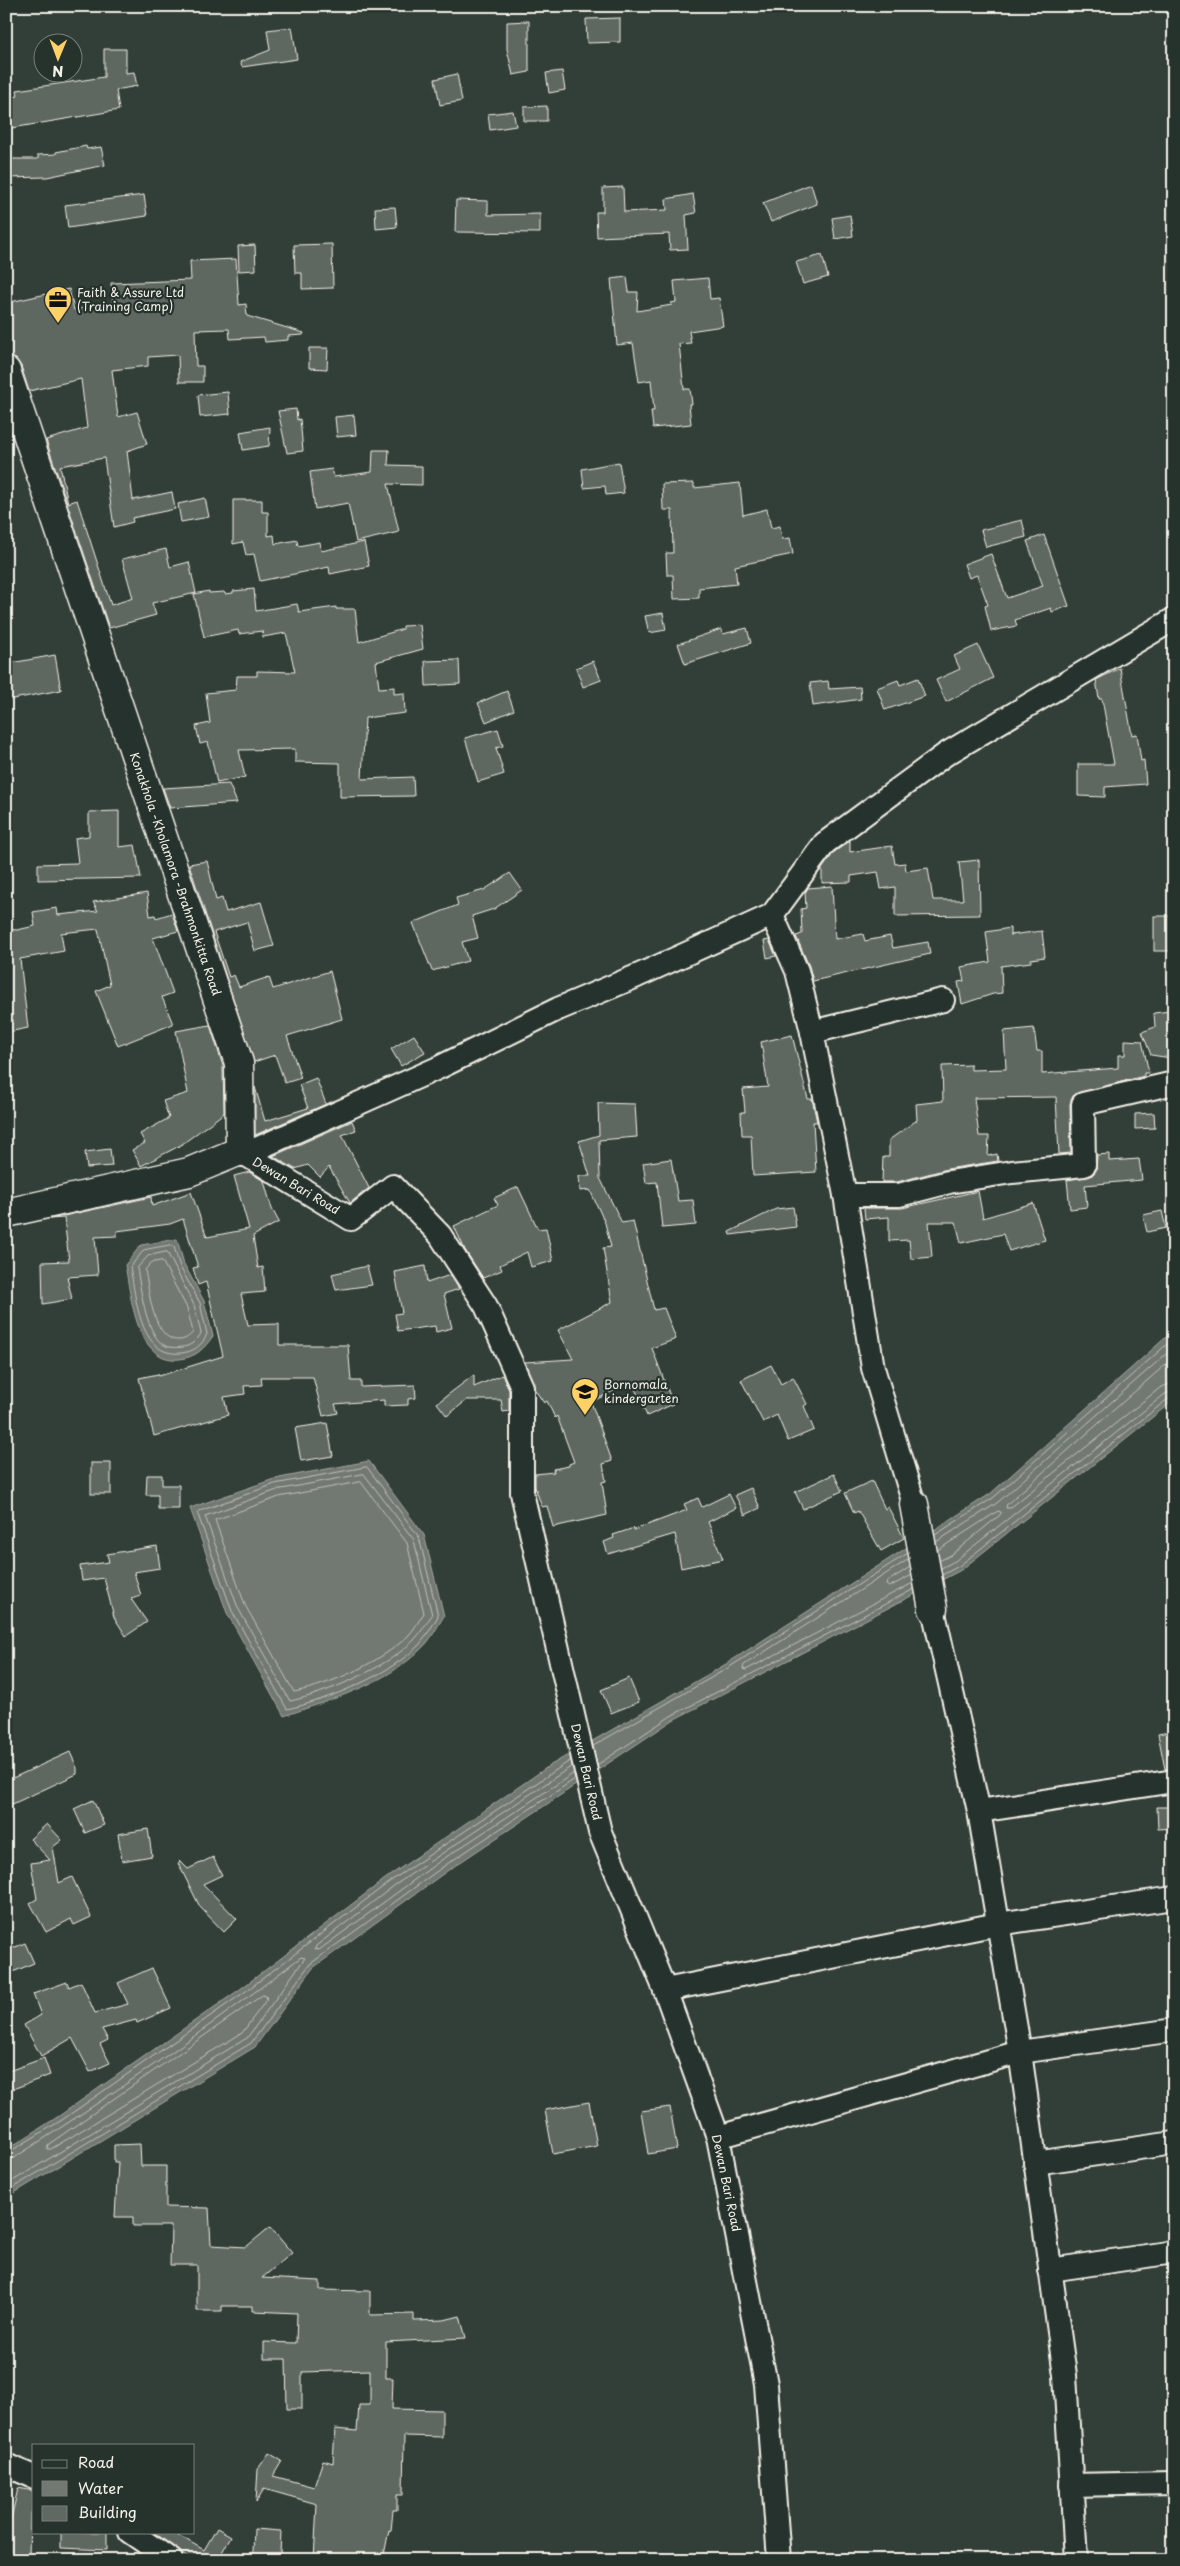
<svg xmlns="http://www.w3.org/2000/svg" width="1180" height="2566" font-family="'Playpen Sans',sans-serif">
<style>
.water{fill:#727972;stroke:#a6a9a1}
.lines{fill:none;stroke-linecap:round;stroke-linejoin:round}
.shore{stroke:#c0c1b9;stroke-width:1}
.building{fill:#5f6861;stroke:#f4f1e8}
.street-casing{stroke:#f4f1e8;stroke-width:26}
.secondary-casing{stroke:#f4f1e8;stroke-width:31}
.street{stroke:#26332d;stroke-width:22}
.secondary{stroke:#26332d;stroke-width:28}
.labels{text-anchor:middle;stroke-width:4.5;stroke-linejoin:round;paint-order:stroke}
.poi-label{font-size:12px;fill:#f4f1e8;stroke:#26332d;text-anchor:start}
.street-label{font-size:12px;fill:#f4f1e8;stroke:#26332d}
</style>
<rect width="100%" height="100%" fill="#323e38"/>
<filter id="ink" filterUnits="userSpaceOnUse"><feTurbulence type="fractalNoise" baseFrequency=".02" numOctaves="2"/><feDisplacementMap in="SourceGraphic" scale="10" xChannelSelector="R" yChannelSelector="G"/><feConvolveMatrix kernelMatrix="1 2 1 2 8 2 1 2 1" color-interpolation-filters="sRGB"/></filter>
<g filter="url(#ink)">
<g class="water">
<path d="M177,1239L184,1264L204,1301L213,1336C204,1349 196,1357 180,1359C136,1364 131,1296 125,1265L141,1245Z"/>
<path d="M1174,1330V1400L961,1570L673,1720L447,1871L313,1968L255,2047L6,2198V2150L59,2116L243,1987L389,1876L549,1766L726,1664L990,1494Z"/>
<path d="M369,1461L424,1535L444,1616C437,1627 431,1640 422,1648C387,1684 330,1700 284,1716L227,1613L190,1508L274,1479Z"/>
</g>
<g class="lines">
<g class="shore">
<path d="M171,1245L174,1247L180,1267L200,1303L207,1334C202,1346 193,1352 181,1353C139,1358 136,1296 130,1267L144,1250Z"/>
<path d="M167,1252L194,1305L201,1333C198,1340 191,1346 183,1347C176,1348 167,1348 161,1343C146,1331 140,1286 137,1268L148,1256Z"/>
<path d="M162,1261L187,1308L193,1332C189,1337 186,1339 180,1340C153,1343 149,1289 145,1270L151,1263Z"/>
<path d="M1174,1357L1007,1504L1006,1508H1010L1161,1387L1174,1383"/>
<path d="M367,1467L419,1537L438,1616C433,1625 426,1637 419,1645C391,1674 326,1701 287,1709L232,1611L197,1512L275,1484Z"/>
<path d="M364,1474L414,1540L432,1615C426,1623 421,1633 414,1640C388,1667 326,1694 290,1701L238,1608L205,1516L277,1490Z"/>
<path d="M361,1482L407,1543L424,1613C419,1620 414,1630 408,1636C381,1662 330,1685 294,1692L245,1605L215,1520L279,1497Z"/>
<path d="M935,1535L993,1498L1174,1338"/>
<path d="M936,1542L997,1503L1174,1347"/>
<path d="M938,1550L998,1511L1001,1512L1000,1515L951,1555L939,1561"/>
<path d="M909,1559L744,1665L743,1669L746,1670L913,1583"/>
<path d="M910,1567L887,1582L886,1585L889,1587L912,1575"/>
<path d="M941,1568L955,1561L1165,1394L1174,1391"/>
<path d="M942,1575L959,1566L1169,1398L1174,1397"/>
<path d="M593,1746L728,1668L908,1553"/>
<path d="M597,1765L671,1716L914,1589"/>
<path d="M572,1766L395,1885L316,1946L315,1949L319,1950L440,1861L574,1773"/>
<path d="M263,1995L266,1996L267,1999L242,2033L51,2149H47L48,2145Z"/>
<path d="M6,2154L62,2120L246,1991L392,1880L571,1760"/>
<path d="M6,2160L14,2158C112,2095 209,2028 301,1957L305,1958L247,2038L6,2185"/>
<path d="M6,2192L251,2043L310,1964L444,1866L575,1779"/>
</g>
</g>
<g class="building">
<path d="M620,18V42L587,43L586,19Z"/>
<path d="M529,21V72L513,75L507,49V22Z"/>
<path d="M292,27L297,59L242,67L240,62L270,50L267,30Z"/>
<path d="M104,49H126V73L134,72L137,86L116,90L119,110L12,128L6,98L18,96L17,90L104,77Z"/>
<path d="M562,71L565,90L549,93L546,73Z"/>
<path d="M457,74L462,101L440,105L435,79Z"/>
<path d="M547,106V121H524V107Z"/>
<path d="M513,111L516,126L490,130L488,114Z"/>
<path d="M86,146L87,149L101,147L105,165L47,177L6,178V159H38V155L56,154V152Z"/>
<path d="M811,184L817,204L771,222L763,203Z"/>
<path d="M623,187L624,212L667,210L666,199L693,194L696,213L686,215L688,249L670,250L669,234L597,237L596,212H603V188Z"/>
<path d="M144,195L147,216L68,228L65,205Z"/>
<path d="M456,200L488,201V215L540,214V233L455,232Z"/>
<path d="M395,207L397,227L376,229L375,208Z"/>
<path d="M850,215L853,236L835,239L832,218Z"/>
<path d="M332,244L333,288L302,289V273H295L294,245Z"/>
<path d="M255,245L256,270L239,271L238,246Z"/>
<path d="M822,255L828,277L803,284L796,262Z"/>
<path d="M236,259L239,305L246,304L247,316L304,333L303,335L288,336V340L265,342L264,337L230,339L229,329L195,330L196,366H203V382H179L178,355L148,357V366L112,370L118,417L137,412L147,444L127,451L133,500L172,492L175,509L132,518L133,522L114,527L104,458L60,466L68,503L77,500L111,605L133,598L122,559L166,549L170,567L189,562L196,593L152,603L156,615L109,628L46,440L87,428L81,379L29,391L21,366L16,359L6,356V303L69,289L74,310L113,302L111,283L191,280L190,261Z"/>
<path d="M627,277L629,292H638L637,311L672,305L671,303L676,302L674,281L708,278L710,299L719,298L723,326L689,331L691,343L679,344L684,389H690L692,404H689L691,424L653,428L651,411H654L651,380L639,382L633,343L617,345L611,279Z"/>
<path d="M309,348H328L327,369L309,368Z"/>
<path d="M228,392L230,414L200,417L198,395Z"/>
<path d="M296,409L297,420L300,419L303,451L287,453L278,411Z"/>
<path d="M354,415L356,435L337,437L335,417Z"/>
<path d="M270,427L269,446L243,450L240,432Z"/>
<path d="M373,450H389L388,465L422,466V485L388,484L399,532L356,542L348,503L315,509L310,472L332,469L334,477L372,472Z"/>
<path d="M619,462L624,493L606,495L605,486L584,488L582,469Z"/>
<path d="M694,483V488L740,483L743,515L767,509L771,528L780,526L782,539L790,538L793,554L735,566L737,584L699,588V598L674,599L673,575H667L666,553H673L672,510H663L662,484Z"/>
<path d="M205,498L209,517L181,522L178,504Z"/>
<path d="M233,500H262V512H268V536L274,535L275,544L297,540L298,546L320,542L321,551L364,542L369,566L330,574L329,567L260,581L254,554L246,555L243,542L233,544Z"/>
<path d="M1022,520L1026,537L986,547L981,530Z"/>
<path d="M1044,535L1069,606L1052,612L1051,608L1015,620L1017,626L991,631L985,606L988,605L977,575L969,578L964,564L991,554L1007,598L1043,586L1027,541Z"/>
<path d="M254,589L256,611L297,604L299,612L336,607V609H355L359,642L403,629V626L420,625L423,649L376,662L379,688L394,687V694L404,693L405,713L365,718L362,779L413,777L414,796L340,797V763L295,762V749L239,750L245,777L217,783L208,742L200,744L196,726L210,723L206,693L236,690L237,676H257V671L295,672L286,633L263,637L262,631L239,634L238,630L204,637L194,594L209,591V593L224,592L225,594L233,593V591Z"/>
<path d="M663,613L666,630L649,633L645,616Z"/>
<path d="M747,628L751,643L685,664L678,644L721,629L723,634Z"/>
<path d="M978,645L993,678L946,702L936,680L960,669L954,656Z"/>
<path d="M55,655L61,690L8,700L6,664Z"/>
<path d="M459,660L460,684L426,686L425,661Z"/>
<path d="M593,661L601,680L583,687L576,668Z"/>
<path d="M1120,668L1132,735L1137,734L1141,761L1144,760L1146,784L1105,787V797L1078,796V764H1114L1102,699H1099L1096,680Z"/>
<path d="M918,678L925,696L885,710L877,688L898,680L900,685Z"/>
<path d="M828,681L829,689L860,687L861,699L813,706L810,683Z"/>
<path d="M507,691L514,710L486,722L478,703Z"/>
<path d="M498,729L503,746L496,748L504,774L478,782L465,738Z"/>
<path d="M229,784L237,803L170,808L163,788Z"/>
<path d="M119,811V847L135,845L141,878L38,880V864L78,863L75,838L89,836V812Z"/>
<path d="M850,841V852L892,846L895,864L905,863L906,871L928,868L933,900H963L959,862L979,860L980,915L895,916V887L881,889L878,872L851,876V882L822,883V869L834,852Z"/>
<path d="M207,861L216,900L222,898L226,912L261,902L274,946L255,951L247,922L214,932L229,977L234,975L239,987L269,977L273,989L330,971L342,1019L287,1036L301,1078L285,1083L275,1055L254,1062L189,864Z"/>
<path d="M510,873L522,890L494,909L472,916L478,938L462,942L468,961L432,971L413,923L458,905L456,898L484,890Z"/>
<path d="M832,886L835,939L863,934L865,941L890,936L893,948L928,942L930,954L813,981L809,966L796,936L802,934L801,909L806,908L805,893L808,888Z"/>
<path d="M147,893L150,916L155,915L156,918L172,913L178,931L153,938L173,993L162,997L173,1024L118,1046L96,991L110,985L98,929L61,933L64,951L20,959L28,1028L8,1032L6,929L17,930L35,926L33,912L57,908L58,915L98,911L93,902Z"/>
<rect x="1154" y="916" width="20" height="35"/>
<path d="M1010,928V935L1042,931L1045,957L1031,959V962L1001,966L1002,993L993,994L962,1004L958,982L964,981L961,967L990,962L986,932Z"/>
<path d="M769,940L776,956L767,958L764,941Z"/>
<path d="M1170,1011L1172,1044L1171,1058L1151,1055L1142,1032L1155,1027L1154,1013Z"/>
<path d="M210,1025L223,1066L224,1113L181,1145L141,1166L132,1150L145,1143L140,1134L169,1118L163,1101L188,1093L176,1031Z"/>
<path d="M1034,1028L1037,1051H1042V1074L1118,1068V1055H1125V1040L1142,1041L1149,1073H1144V1076L1074,1094L1070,1104L1071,1153L1059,1154L1056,1097L974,1098L979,1136H989L988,1156L997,1154L998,1161L947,1169L897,1182H882L883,1157H889V1140L917,1120L916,1104L943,1101L942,1066L971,1065V1070L1006,1069L1004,1031Z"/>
<path d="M414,1035L425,1052L401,1066L391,1049Z"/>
<path d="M792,1035L808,1099H812L817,1122H813L816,1172L753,1176L751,1135H742L741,1112H745L743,1089L768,1087L761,1042Z"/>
<path d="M316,1078L326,1104L255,1135V1087L265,1121L308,1108L299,1085Z"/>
<path d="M598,1103L635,1104L637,1137L599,1140L600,1178L622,1223L633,1221L654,1310L664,1308L676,1339L652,1348L673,1404L647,1416L632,1382L591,1402L612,1461L603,1464L606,1481L602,1482L607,1515L553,1527L547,1506L542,1507L535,1487V1474L554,1472L553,1469L569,1466V1464L574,1462L557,1416L555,1418L547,1401L544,1403L535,1390L525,1362L573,1359L558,1330L612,1302L603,1248L611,1247L605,1223L590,1190L580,1191L579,1176H590L579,1141L599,1135Z"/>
<path d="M1154,1113L1155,1128L1135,1129V1114Z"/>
<path d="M352,1121L356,1130L342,1135L369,1188L350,1203L329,1167L320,1177L308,1165L295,1169L273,1156Z"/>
<path d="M110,1149L112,1166L87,1168L85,1152Z"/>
<path d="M1109,1154V1161L1139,1159L1142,1180L1085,1185L1087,1207L1070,1209L1067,1180L1091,1176L1096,1171L1097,1155Z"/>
<path d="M671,1159L678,1201L693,1200L696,1225L662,1228L657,1182L646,1183L643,1163Z"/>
<path d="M249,1172L264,1181L272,1209L279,1222L253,1236L258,1268L263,1267L265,1292L241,1294L248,1325L279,1324V1345H348L351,1381H361V1387L415,1385L416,1398L408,1399V1405L384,1406V1400L335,1404L338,1413L323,1416L313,1377H261L262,1385L244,1386L245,1394L224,1397L228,1415L154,1436L139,1378L158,1374L159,1376L223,1356L206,1282L198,1285L193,1268L198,1267L183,1219L170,1224L117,1231V1236L95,1237L98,1275L67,1277L72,1299L43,1304L42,1262L69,1261L64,1218L50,1219L151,1197L152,1206L191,1192L207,1237L249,1229L234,1176Z"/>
<path d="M518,1187L538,1229L546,1228L553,1261L531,1267L527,1252L500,1265L502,1270L483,1278L465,1250L454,1226L498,1205L494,1198Z"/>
<path d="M978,1191L983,1218L1033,1203L1045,1240L1009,1251L1003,1234L961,1243L956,1222H929L932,1257L911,1259L909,1240L889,1241V1217L865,1219L864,1208H902Z"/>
<path d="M793,1207L796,1227L730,1235L729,1232L776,1209Z"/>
<path d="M1162,1211L1166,1228L1147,1232L1143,1215Z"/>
<path d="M367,1266L372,1285L336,1290L332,1274Z"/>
<path d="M425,1266L427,1283L450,1275L459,1289L444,1294L452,1328L436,1332L435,1326L398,1331L395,1314L402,1313L395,1272Z"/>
<path d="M771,1365L781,1384L793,1377L807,1404L804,1406L814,1430L788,1441L777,1415L763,1422L741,1380Z"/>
<path d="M474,1375V1387L502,1375L509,1390V1411L503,1412L501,1400H467L447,1416L437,1403Z"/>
<path d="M327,1423L333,1456L301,1461L295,1428Z"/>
<rect x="91" y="1463" width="20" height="31"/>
<path d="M834,1474L842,1491L803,1509L795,1492Z"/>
<path d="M147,1475H162V1485H179V1509H158V1495H146Z"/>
<path d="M872,1481L885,1509L888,1507L904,1538L881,1551L858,1511L854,1513L845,1493Z"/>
<path d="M751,1488L760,1508L745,1515L735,1495Z"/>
<path d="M729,1494L736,1508L708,1522L723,1559L681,1568L675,1534L608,1554L604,1542L614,1538L613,1535L634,1528V1530L687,1510L684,1504L698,1498L702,1507Z"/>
<path d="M157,1546L160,1568L134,1572L141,1596L131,1599L147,1622L126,1636L114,1617L104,1578L82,1581L80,1566L109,1562L107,1554Z"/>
<path d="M629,1678L639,1702L611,1713L601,1690Z"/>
<path d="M1174,1731V1768L1165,1769L1158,1734Z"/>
<path d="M70,1752L77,1768V1774L6,1807V1781Z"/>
<path d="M93,1800L104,1825L85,1833L74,1809Z"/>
<path d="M1157,1807H1174V1828L1158,1829Z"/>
<path d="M47,1824L62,1840L53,1847L59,1883L72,1877L91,1917L74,1925L71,1919L46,1932L30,1903L37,1899L31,1863L50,1860L30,1839Z"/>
<path d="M148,1829L152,1856L122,1861L118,1834Z"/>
<path d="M213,1857L222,1875L203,1884L237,1919L224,1932L200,1907L178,1863L180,1861L188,1869Z"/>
<path d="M25,1943L34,1963L6,1975V1951Z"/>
<path d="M152,1968L171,2008L137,2023L136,2020L102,2029L108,2040L100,2044L110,2063L90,2072L72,2038L41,2056L24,2025L41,2015L33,1994L67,1982L69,1987L81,1982L95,2013L128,2004L118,1983Z"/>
<path d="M44,2058L50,2075L13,2089L6,2072Z"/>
<path d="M589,2102L597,2146L553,2154L545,2110Z"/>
<path d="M670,2107L677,2149L648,2154L641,2111Z"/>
<path d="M140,2144L141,2166H166V2207L209,2208L211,2245L246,2247L270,2227L292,2253L262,2278L320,2281V2290L370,2291V2315L414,2314V2321L444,2320L460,2316L466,2338L386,2342V2378H393L392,2409L442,2410V2437L404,2436L403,2495H397V2510H393L391,2531L389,2530L383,2560H314L317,2504L264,2489L256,2502L258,2469L269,2453L282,2461L273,2476L314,2487L323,2460L333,2463L335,2429L357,2431L359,2405H370V2370L302,2372V2409H287L286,2359H264V2342L296,2343L297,2313L253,2311V2306H222V2311H197V2265H170L171,2226H133V2217H115L118,2162H114V2145Z"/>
<path d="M18,2488L34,2491V2514L30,2513L29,2557H8V2533Z"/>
<path d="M217,2528L231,2536L219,2558L222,2560H190L154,2532H173L204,2550Z"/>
<path d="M254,2529L281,2531L280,2555L253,2553Z"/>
<path d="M61,2532H107V2550L61,2548Z"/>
</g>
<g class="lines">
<defs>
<g id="street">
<path d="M772,915L797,971L812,1032L845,1195L873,1368L914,1504"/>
<path d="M812,1032L943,1000"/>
<path d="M240,1151L351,1219L393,1186L440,1235L486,1306L522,1387V1493L600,1832L665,1990L718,2137L766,2384L779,2560"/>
<path d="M243,1155L438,1068L558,1009L637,976L772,915L825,843L946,754L1174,619"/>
<path d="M845,1195H899L949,1182L1012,1172L1084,1165L1083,1104L1174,1083"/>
<path d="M933,1609L979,1811L1020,2052L1065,2375L1076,2560"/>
<path d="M979,1811L1174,1781"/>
<path d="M665,1990L998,1924L1174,1898"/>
<path d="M718,2137L1020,2052L1174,2030"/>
<path d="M1035,2163L1174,2143"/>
<path d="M1050,2270L1174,2252"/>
<path d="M6,2465L34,2477"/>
<path d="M1071,2485L1174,2483"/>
<path d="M130,2532L171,2560"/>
</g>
<g id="secondary">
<path d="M6,371L239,1063L240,1151L189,1172L6,1213"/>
<path d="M914,1504L933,1609"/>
</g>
</defs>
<use href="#street" class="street-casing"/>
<use href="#secondary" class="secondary-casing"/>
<use href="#street" class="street"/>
<use href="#secondary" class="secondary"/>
</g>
</g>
<defs>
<symbol id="office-pin" viewBox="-11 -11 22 30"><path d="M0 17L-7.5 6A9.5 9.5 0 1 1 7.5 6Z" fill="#ffd166" stroke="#26332d"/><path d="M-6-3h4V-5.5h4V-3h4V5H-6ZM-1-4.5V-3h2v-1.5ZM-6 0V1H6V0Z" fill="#111"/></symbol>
<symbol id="school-pin" viewBox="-11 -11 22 30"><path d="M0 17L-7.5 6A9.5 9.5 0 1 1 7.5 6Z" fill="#ffd166" stroke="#26332d"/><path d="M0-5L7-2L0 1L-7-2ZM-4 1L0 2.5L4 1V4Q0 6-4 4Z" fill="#111"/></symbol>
</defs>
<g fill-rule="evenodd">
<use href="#office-pin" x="42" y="284" width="32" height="43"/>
<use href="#school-pin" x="569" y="1376" width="32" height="43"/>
</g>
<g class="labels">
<g class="poi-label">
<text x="77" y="297">Faith &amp; Assure Ltd<tspan x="77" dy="14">(Training Camp)</tspan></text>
<text x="604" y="1389">Bornomala<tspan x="604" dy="14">kindergarten</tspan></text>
</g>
<g class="street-label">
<text transform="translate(175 874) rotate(71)" y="4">Konakhola -Kholamora -Brahmonkitta Road</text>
<text transform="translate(296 1186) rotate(31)" y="4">Dewan Bari Road</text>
<text transform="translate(586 1772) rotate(77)" y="4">Dewan Bari Road</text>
<text transform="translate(726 2183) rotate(78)" y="4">Dewan Bari Road</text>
</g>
</g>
<rect width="1180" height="2566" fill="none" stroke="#26332d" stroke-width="25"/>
<rect x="12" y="12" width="1155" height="2541" fill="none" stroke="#f4f1e8" stroke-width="2" filter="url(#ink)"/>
<rect x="32" y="2444" width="162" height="90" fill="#26332d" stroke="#787f78"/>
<rect x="42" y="2460" width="25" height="8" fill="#26332d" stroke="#787f78"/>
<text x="78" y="2468" font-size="15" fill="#f4f1e8">Road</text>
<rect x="42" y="2481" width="25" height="15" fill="#727972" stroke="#787f78"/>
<text x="78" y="2494" font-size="15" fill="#f4f1e8">Water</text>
<rect x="42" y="2506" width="25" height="15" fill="#5f6861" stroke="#787f78"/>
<text x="78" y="2518" font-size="15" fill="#f4f1e8">Building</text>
<g transform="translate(58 58) rotate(181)"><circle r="24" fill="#26332d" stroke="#787f78"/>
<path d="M0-4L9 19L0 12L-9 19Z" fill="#ffd166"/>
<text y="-8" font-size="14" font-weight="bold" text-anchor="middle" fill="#f4f1e8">N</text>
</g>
</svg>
